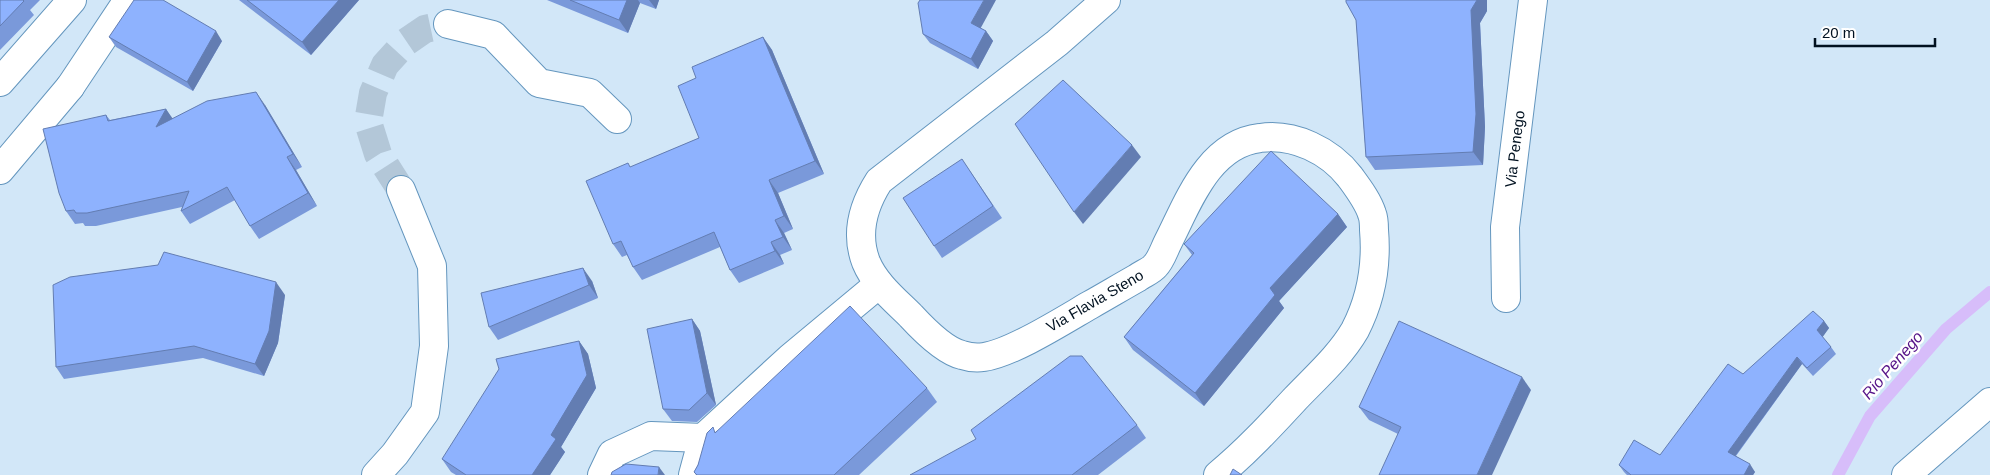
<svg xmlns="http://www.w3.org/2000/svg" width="1990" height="475" font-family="Helvetica,sans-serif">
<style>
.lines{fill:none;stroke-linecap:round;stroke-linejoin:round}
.stream{stroke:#d7bdfa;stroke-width:12}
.minor-tunnel{stroke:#b3c7d8;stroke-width:28;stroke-dasharray:28 14;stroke-linecap:butt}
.pedestrian-casing{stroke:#6496be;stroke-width:30}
.minor-casing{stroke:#6496be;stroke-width:30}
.pedestrian{stroke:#fff;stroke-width:28}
.minor{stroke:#fff;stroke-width:28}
.wall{fill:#7a99da}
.shaded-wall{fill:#637db2}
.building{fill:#8eb2fe;stroke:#637db2}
.labels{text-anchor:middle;stroke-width:5;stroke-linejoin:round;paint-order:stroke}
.street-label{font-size:15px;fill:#011120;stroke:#fff}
.water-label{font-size:16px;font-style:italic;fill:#561388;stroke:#fff}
</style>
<rect width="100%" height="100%" fill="#d2e7f8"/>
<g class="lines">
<path class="stream" d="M1838,475L1870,416L1946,329L1990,292"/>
<path class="minor-tunnel" d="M401,190L378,154L368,122L373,93L385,65L406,42L425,29L448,24"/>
<defs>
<g id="pedestrian">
<path d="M0,170L70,87"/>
<path d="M1506,298L1505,227L1533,0"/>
<path d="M602,475L612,454L651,436L703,438"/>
</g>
<g id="minor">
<path d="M1106,0L1057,43L879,181C863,206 855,233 866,262C875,284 895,300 911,316C923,329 945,351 962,355C968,357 977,358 984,357C1012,353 1064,320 1090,305C1106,296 1121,287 1137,278C1142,274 1151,271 1155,266C1161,260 1164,250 1168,242C1188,203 1208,144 1260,138C1294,133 1330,151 1350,177C1358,188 1368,201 1372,214C1374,219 1374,225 1374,230C1377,265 1371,299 1355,330C1340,356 1315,378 1295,399C1270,426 1246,452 1218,475"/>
<path d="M448,24L493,35L539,83L590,93L617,119"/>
<path d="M0,82L72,0"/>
<path d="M70,87L128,0"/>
<path d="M376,475L395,454L425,412L434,346L432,266L401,190"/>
<path d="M693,475L703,438L790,358L879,284"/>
<path d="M1906,475L1990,402"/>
</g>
</defs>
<use href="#pedestrian" class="pedestrian-casing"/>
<use href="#minor" class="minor-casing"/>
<use href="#pedestrian" class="pedestrian"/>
<use href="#minor" class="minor"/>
</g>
<g class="wall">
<path d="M0,0H40L30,10L34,15L0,50Z"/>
<path d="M239,0H359L311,55Z"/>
<path d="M547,0H659L656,9L640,3L628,33Z"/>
<path d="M1346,0H1487V11L1480,23L1485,127L1483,165L1375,170L1366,157L1356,20Z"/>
<path d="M980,28L986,31L993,41L978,69L930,43L923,34Z"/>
<path d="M109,37L222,41L193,91L116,47Z"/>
<path d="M763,37L772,50L824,174L778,193L793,229L784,233L792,250L780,255L784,264L739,283L730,270L720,247L642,280L633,267L627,255L622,257L613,244L631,167L699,138L696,78Z"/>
<path d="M265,105L302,167L296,170L317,206L259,239L250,226L235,200L190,224L181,211L182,207L96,226H85L83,223L75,224L66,211L106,115L110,120L166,109L172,119Z"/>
<path d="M970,171L1002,218L942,258L934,246Z"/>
<path d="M1338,214L1347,227L1279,301L1284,308L1204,406L1133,350L1124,337L1192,255L1184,244Z"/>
<path d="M592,281L598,298L498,340L489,327Z"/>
<path d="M285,295L278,343L264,376L203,358L64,379L56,367Z"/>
<path d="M692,319L700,331L716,405L697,422L672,421L663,409Z"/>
<path d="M1824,321L1829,328L1822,337L1831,347L1836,354L1813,376L1802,364L1736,456L1755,472L1753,475H1627L1624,472L1619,465L1660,455L1743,374Z"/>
<path d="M579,341L588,354L596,388L561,447L565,452L550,475H456L451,472L442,459Z"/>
<path d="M927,388L937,402L859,475H696L694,472L716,431Z"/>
<path d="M1531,390L1398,434L1369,420L1359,407Z"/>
<path d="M1137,425L1146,438L1098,475H910Z"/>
</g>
<g class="shaded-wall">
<path d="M339,0H359L311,55L302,42Z"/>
<path d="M627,0H638L640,3L628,33L619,20Z"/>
<path d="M649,0H659L656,9Z"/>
<path d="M984,0H996L978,33L971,23Z"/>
<path d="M1477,0H1487V11L1480,23L1485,127L1483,165L1473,152L1471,10Z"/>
<path d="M216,31L222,41L193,91L187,82Z"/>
<path d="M986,31L993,41L978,69L971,59Z"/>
<path d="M763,37L772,50L824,174L815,161Z"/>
<path d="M256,92L265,105L302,167L293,154Z"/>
<path d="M166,109L175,122L156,127Z"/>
<path d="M1132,145L1141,157L1083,224L1074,212Z"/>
<path d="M287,157L296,170L317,206L308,193Z"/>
<path d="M769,180L778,193L793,229L784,216Z"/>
<path d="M1338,214L1347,227L1279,301L1284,308L1204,406L1195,393L1270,288Z"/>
<path d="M775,220L784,233L792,250L783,237Z"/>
<path d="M771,242L780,255L784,264L775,251Z"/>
<path d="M583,268L592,281L598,298L589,285Z"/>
<path d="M276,282L285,295L278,343L264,376L255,364Z"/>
<path d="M692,319L700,331L716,405L707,393Z"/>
<path d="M1824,321L1829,328L1822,338L1817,330Z"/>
<path d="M579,341L588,354L596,388L561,447L565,452L550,475H532L551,435Z"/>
<path d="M1797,357L1802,364L1733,459L1728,452Z"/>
<path d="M1522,377L1531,390L1492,475H1477Z"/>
<path d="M1750,464L1755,472L1753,475H1744Z"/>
<path d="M659,467L665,475H658Z"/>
</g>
<g class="building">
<path d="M0,0H23L24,1L0,26Z"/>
<path d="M134,0H163L216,31L187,82L109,37Z"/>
<path d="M247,0H339L302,42Z"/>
<path d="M570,0H627L619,20Z"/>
<path d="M920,0H984L971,23L986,31L971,59L923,34L918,3Z"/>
<path d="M1346,0H1477L1471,10L1476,114L1473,152L1366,157L1356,20L1346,2Z"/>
<path d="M763,37L815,161L769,180L784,216L775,220L783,237L771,242L775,251L730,270L714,232L633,267L621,241L613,244L586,181L628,163L630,167L699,138L678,86L696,78L692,67Z"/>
<path d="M1063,80L1132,145L1074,212L1015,124Z"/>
<path d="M256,92L293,154L287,157L308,193L250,226L227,187L181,211L189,191L87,213H76L74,210L66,211L59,193L43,129L106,115L108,121L166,109L156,127L207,101Z"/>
<path d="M1271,151L1338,214L1270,288L1275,295L1195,393L1124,337L1194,253L1184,244Z"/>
<path d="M962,159L993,206L934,246L903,198Z"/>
<path d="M164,252L276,282L269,331L255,364L194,346L56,367L53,285L70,277L158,265Z"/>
<path d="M583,268L589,285L489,327L481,293Z"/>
<path d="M850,306L927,388L834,475H697L694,472L698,465L707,433L713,427L715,433Z"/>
<path d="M1813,311L1824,321L1817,330L1831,347L1807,368L1797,357L1728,452L1750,464L1744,475H1631L1619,465L1634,440L1660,455L1728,364L1743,374Z"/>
<path d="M692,319L707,393L689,410L663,409L647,329Z"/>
<path d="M1399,321L1522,377L1477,475H1379L1401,427L1359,407Z"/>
<path d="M579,341L587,375L551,435L556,439L532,475H466L442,459L499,369L496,359Z"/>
<path d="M1070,356H1082L1137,425L1072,475H910L976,439L971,430Z"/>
<path d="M626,464L659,467L658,475H611L612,472Z"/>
<path d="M1233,469L1242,475H1230Z"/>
</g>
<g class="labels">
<g class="street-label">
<text transform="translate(1515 149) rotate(-83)" y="5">Via Penego</text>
<text transform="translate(1095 301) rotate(-30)" y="5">Via Flavia Steno</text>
</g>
<g class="water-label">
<text transform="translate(1892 365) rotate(-49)" y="6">Rio Penego</text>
</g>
</g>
<path d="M1815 38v8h120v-8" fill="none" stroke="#011120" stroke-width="2.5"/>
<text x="1822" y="38" font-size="15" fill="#011120" stroke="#ffffff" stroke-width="4" paint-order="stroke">20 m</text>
</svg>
